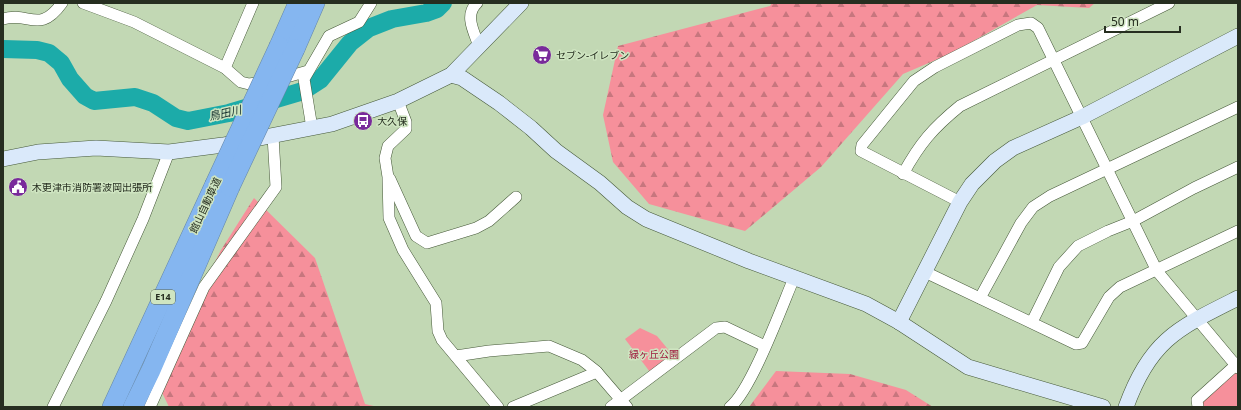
<svg xmlns="http://www.w3.org/2000/svg" width="1241" height="410" font-family="'Noto Sans','Noto Sans JP',sans-serif">
<style>
.green{fill:#f6909b}
.forest{fill:url(#forest-firs)}
.lines{fill:none;stroke-linecap:round;stroke-linejoin:round}
.river{stroke:#1caba9;stroke-width:18}
.street-casing{stroke:#455838;stroke-width:12}
.secondary-casing{stroke:#455838;stroke-width:16}
.highway-casing{stroke:#6486a7;stroke-width:20}
.street{stroke:#fff;stroke-width:11}
.secondary{stroke:#dae9fa;stroke-width:15}
.highway{stroke:#85b6f0;stroke-width:19}
.highway-bridge-casing{stroke:#6486a7;stroke-width:20;stroke-linecap:butt}
.highway-bridge{stroke:#85b6f0;stroke-width:19}
.labels{text-anchor:middle;stroke-width:3;stroke-linejoin:round;paint-order:stroke}
.shield{fill:#cfe5c1;stroke:#596550;stroke-width:1}
.shield-label{font-size:9px;font-weight:bold;fill:#262e20}
.poi-label{font-size:10px;fill:#262e20;stroke:#cfe5c1;text-anchor:start}
.street-label{font-size:10px;fill:#262e20;stroke:#cfe5c1}
.park-label{font-size:10px;fill:#9f173b;stroke:#cfe5c1}
.water-label{font-size:11px;font-style:italic;fill:#132f2e;stroke:#cfe5c1}
</style>
<defs>
<pattern id="forest-firs" width="22" height="20" patternUnits="userSpaceOnUse"><rect width="22" height="20" fill="#f6909b"/><path d="M5 1l3.5 6h-7zM16 11l3.5 6h-7z" fill="#c7767e"/></pattern>
</defs>
<rect width="100%" height="100%" fill="#c2d8b4"/>
<g class="green">
<path d="M640,328L657,336L676,359L653,376L625,339Z"/>
<path d="M1238,368V407H1203L1197,400Z"/>
</g>
<g class="forest">
<path d="M772,3H1095L1089,8L1037,5L952,53L903,74L821,167L745,231L649,204L613,162L603,115L618,46L770,6Z"/>
<path d="M254,198L315,258L365,404L378,407H169L155,378L221,250Z"/>
<path d="M776,371L850,374L906,390L933,407H749Z"/>
</g>
<g class="lines">
<path class="river" d="M3,49L37,50L49,53L61,63L70,79L85,96L94,101L135,97L153,103L176,118L188,121L229,113L303,91L320,80L350,43L369,28L392,19L426,13L437,9L443,3"/>
<defs>
<g id="street">
<path d="M83,3L134,22L225,68L241,82L249,84L276,80L308,71"/>
<path d="M477,3C464,15 474,32 479,46"/>
<path d="M3,19C29,11 39,35 62,3"/>
<path d="M225,68L253,3"/>
<path d="M398,101L406,122V129L388,146L385,158L388,177L389,218L403,250L436,303L438,331L442,340L498,407"/>
<path d="M312,128L304,79L329,36L359,22L371,3"/>
<path d="M903,174C920,143 933,128 960,106L1169,3"/>
<path d="M390,179L416,236L427,243L476,228L489,221L516,197"/>
<path d="M960,202L861,151L862,145L914,81L935,67L1018,25L1031,23L1038,28L1157,271L1238,368"/>
<path d="M925,272L1076,344L1082,343L1109,297L1120,287L1238,231"/>
<path d="M980,298L1021,223L1033,207L1050,196L1238,107"/>
<path d="M1032,322L1059,267L1078,246L1108,231L1133,221L1194,188L1238,167"/>
<path d="M456,356L489,351L549,346L582,360L596,371L627,407"/>
<path d="M53,407L106,301L143,219L169,152"/>
<path d="M150,407L204,287L276,187L273,136"/>
<path d="M513,407L597,372"/>
<path d="M611,407L716,328L725,327L765,346"/>
<path d="M730,407C751,391 782,306 794,278"/>
<path d="M1198,407L1197,400L1238,363"/>
</g>
<g id="secondary">
<path d="M451,75L462,78L499,103L531,128L556,151L600,183L627,207L646,219L749,261L866,304L899,322L968,367L1103,407"/>
<path d="M3,159L38,152L96,148L169,152L223,145L332,124L398,101L451,75L521,3"/>
<path d="M899,322L960,202L972,184L995,161L1013,148L1082,117L1238,36"/>
<path d="M1126,407C1150,340 1178,328 1238,298"/>
</g>
<g id="highway">
<path d="M279,46L298,3"/>
<path d="M295,49L315,3"/>
<path d="M112,407L214,186"/>
<path d="M133,407L151,370L230,187"/>
</g>
</defs>
<use href="#street" class="street-casing"/>
<use href="#secondary" class="secondary-casing"/>
<use href="#highway" class="highway-casing"/>
<use href="#street" class="street"/>
<use href="#secondary" class="secondary"/>
<use href="#highway" class="highway"/>
<defs>
<g id="highway-bridge">
<path d="M214,186L279,46"/>
<path d="M230,187L295,49"/>
</g>
</defs>
<use href="#highway-bridge" class="highway-bridge-casing"/>
<use href="#highway-bridge" class="highway-bridge"/>
</g>
<defs>
<symbol id="supermarket-disc" viewBox="-11 -11 22 22"><circle r="9.5" fill="#792a9b" stroke="#cfe5c1"/><path d="M-6-5.5h2.5l.6 2H6L4.5 2H-2.5L-4.4-4H-6ZM-1.5 3.2a1.3 1.3 0 1 0 .1 0ZM3 3.2a1.3 1.3 0 1 0 .1 0Z" fill="#fff"/></symbol>
<symbol id="bus-disc" viewBox="-11 -11 22 22"><circle r="9.5" fill="#792a9b" stroke="#cfe5c1"/><path d="M-5-6H5V4H4V6H2V4H-2V6H-4V4H-5ZM-3.5-4V0h7V-4ZM-3.5 1.2v1.5H-2V1.2ZM2 1.2v1.5H3.5V1.2Z" fill="#fff"/></symbol>
<symbol id="civic-disc" viewBox="-11 -11 22 22"><circle r="9.5" fill="#792a9b" stroke="#cfe5c1"/><path d="M-.6-6.5H3V-4.5H.6V-3L4-1V1h2V6H-6V1h2V-1L-.6-3ZM-1.2 2.5V6h2.4V2.5Z" fill="#fff"/></symbol>
</defs>
<g fill-rule="evenodd">
<use href="#supermarket-disc" x="531" y="44" width="22" height="22"/>
<use href="#bus-disc" x="352" y="110" width="22" height="22"/>
<use href="#civic-disc" x="7" y="176" width="22" height="22"/>
</g>
<g class="labels">
<rect class="shield" x="151" y="290" width="24" height="14" rx="3"/>
<g class="shield-label">
<text x="163" y="300">E14</text>
</g>
<g class="poi-label">
<text x="556" y="59">セブン-イレブン</text>
<text x="377" y="125">大久保</text>
<text x="32" y="191">木更津市消防署波岡出張所</text>
</g>
<g class="street-label">
<text transform="translate(205 205) rotate(-65)" y="4">館山自動車道</text>
</g>
<g class="park-label">
<text x="654" y="358">緑ヶ丘公園</text>
</g>
<g class="water-label">
<text transform="translate(225 113) rotate(-13)" y="4">鳥田川</text>
</g>
</g>
<rect width="1241" height="410" fill="none" stroke="#262e20" stroke-width="8"/>
<path d="M1105 26v6h75v-6" fill="none" stroke="#262e20" stroke-width="2"/>
<text x="1111" y="26" font-size="12" fill="#262e20" stroke="#cfe5c1" stroke-width="3" paint-order="stroke">50 m</text>
</svg>
